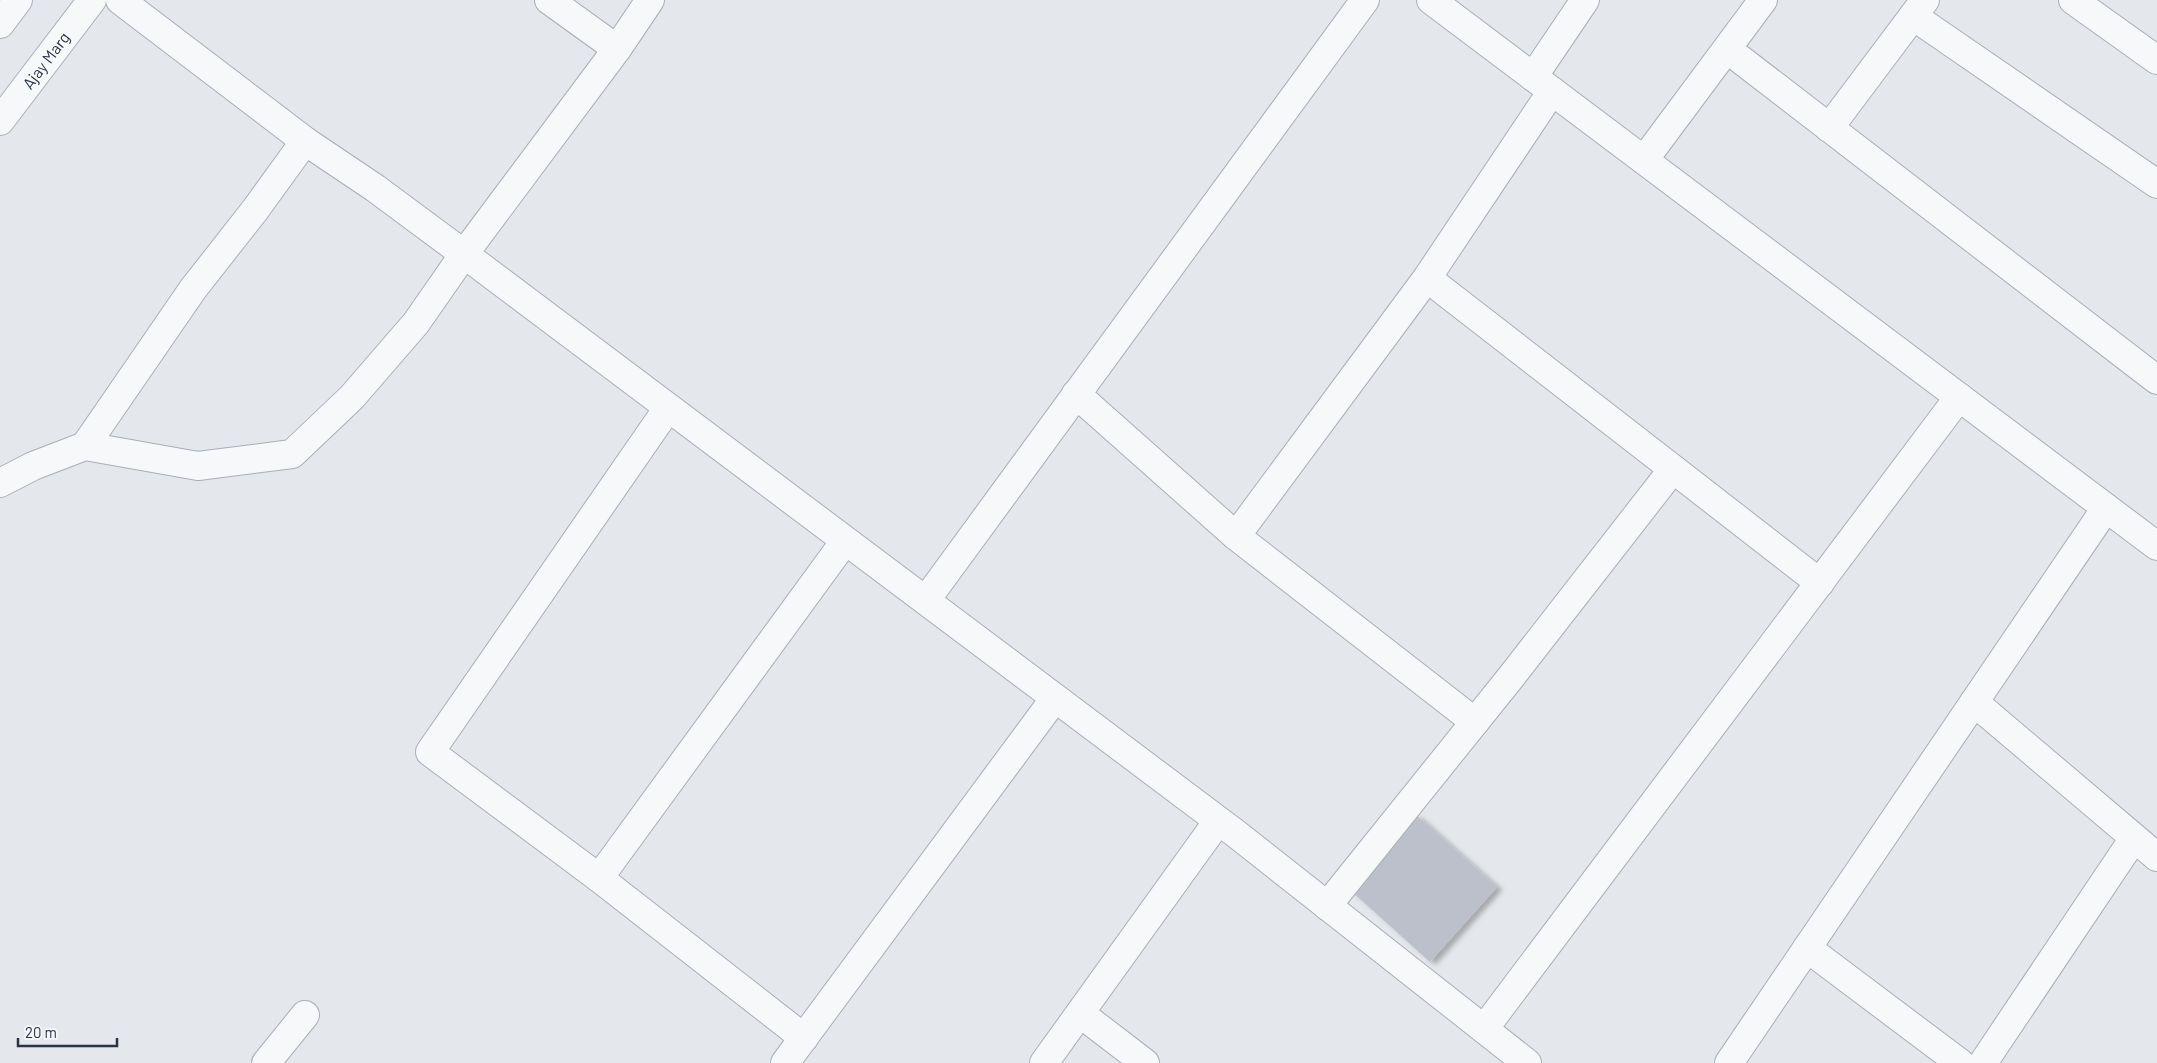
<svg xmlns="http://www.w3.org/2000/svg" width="2157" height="1063" font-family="Barlow,sans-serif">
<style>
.building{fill:#bbc0ca;filter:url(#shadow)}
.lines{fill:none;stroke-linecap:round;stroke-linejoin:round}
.minor-casing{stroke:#a9aeb7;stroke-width:30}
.tertiary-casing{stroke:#a9aeb7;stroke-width:30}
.minor{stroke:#f7f8fa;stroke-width:28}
.tertiary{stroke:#f7f8fa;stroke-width:28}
.labels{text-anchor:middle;stroke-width:4;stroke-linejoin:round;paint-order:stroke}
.street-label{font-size:16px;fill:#2b3445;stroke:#f4f6f9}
</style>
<defs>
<filter id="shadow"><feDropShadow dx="5.5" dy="3" stdDeviation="2.5" flood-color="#0004"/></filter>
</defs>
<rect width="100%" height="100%" fill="#e4e7ec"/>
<path class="building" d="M1415,814L1497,887L1430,962L1349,889Z"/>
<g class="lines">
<defs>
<g id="minor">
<path d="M120,0L305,141L375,188L464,254L1235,833L1527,1063"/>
<path d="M549,0L617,49"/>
<path d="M1431,0L2157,546"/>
<path d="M2073,0L2157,60"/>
<path d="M1913,16L2157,184"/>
<path d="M1727,49L2157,380"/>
<path d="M1533,77L1585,0"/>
<path d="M1829,128L1925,0"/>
<path d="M1644,160L1763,0"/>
<path d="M1427,278L1820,583"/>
<path d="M1076,394L1236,536L1475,722"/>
<path d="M85,446L193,289L255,210L305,141"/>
<path d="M0,483L33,466L85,446L198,466L292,454L352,397L416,323L464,254L617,49L650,0"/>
<path d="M1236,536L1427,278L1552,91"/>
<path d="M926,600L1365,0"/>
<path d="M1974,702L2157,857"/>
<path d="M599,878L430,752L668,408"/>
<path d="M1327,906L1511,677L1673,469"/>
<path d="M1807,948L1960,1063"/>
<path d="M1081,1014L1145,1063"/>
<path d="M1484,1029L1959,397"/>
<path d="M804,1038L599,878L845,541"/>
<path d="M266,1063L305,1015"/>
<path d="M785,1063L1055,698"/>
<path d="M1044,1063L1218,821"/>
<path d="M1729,1063L2106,508"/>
<path d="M1983,1063L2134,838"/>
</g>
<g id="tertiary">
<path d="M0,24L18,0"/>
<path id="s1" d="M0,121L92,0"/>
</g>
</defs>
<use href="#minor" class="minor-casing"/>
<use href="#tertiary" class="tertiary-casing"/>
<use href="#minor" class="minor"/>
<use href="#tertiary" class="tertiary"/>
</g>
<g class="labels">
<g class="street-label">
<text dy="6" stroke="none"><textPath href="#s1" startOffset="76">Ajay Marg</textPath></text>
</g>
</g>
<path d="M18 1038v8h99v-8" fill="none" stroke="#2b3445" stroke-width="2.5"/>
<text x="25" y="1038" font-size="15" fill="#2b3445" stroke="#f4f6f9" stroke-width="4" paint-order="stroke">20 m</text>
</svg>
